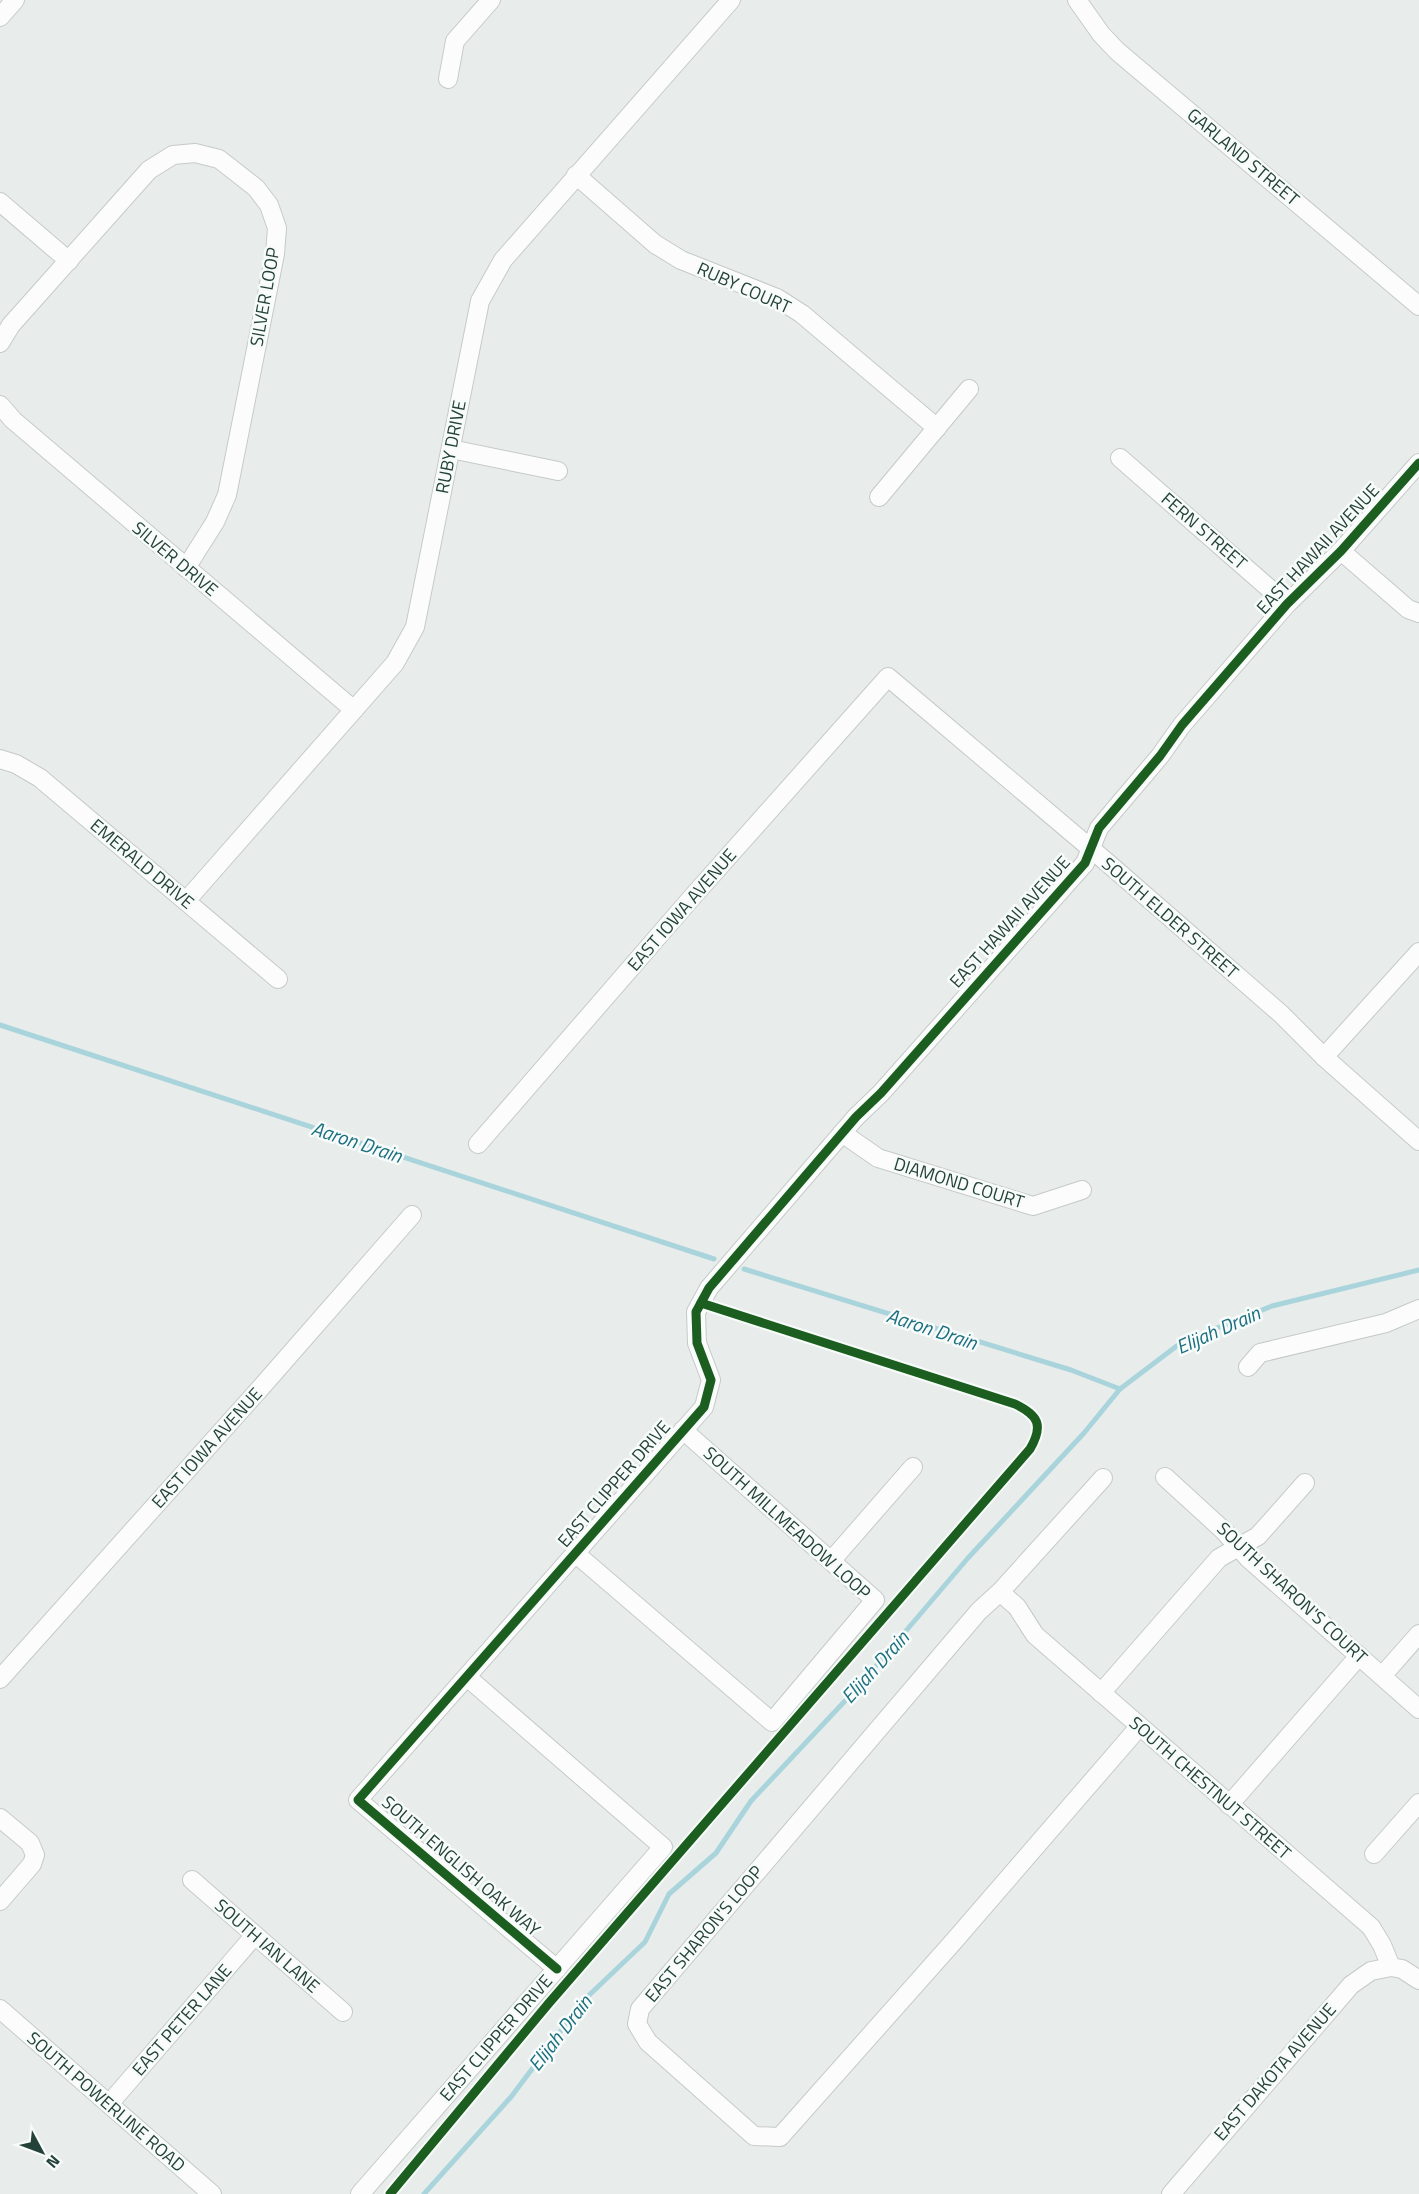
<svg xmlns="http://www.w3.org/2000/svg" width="1419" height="2194" font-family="'Titillium Web',sans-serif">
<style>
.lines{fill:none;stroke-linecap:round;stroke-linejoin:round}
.stream{stroke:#a9d4db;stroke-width:5}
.minor-casing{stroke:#c5cac8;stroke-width:20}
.minor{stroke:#fcfcfc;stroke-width:18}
.cycleway-casing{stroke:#f7fbf9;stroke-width:13}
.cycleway{stroke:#1b5e20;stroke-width:9}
.labels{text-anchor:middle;stroke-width:5;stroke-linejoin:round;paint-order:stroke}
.street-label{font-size:18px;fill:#24423a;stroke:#f7fbf9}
.water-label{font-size:20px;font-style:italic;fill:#1c6f80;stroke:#f7fbf9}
</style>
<rect width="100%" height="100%" fill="#e8edeb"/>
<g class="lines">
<g class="stream">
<path d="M0,1025L714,1259"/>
<path d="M744,1269L1071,1370L1120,1389"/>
<path d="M424,2194L511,2097L584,2000L645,1942L669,1894L716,1853L751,1801L859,1686L968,1558L1084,1433L1120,1389L1182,1342L1272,1306L1419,1270"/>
</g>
<defs>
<g id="minor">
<path d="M1077,0L1101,34L1117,51L1419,306"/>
<path d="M0,17L15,0"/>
<path d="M448,79L455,41L491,0"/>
<path d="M576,175L655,244L681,260L777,298L802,314L937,428"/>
<path d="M0,202L69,261"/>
<path d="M0,343L11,325L149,170L173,155L195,153L219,159L256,188L269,205L277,228L275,254L227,495L215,522L186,568"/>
<path d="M0,405L13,420L354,710"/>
<path d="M451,449L558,471"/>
<path d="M1120,458L1287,604"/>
<path d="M879,497L969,389"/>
<path d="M1341,551L1408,609L1419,613"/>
<path d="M0,759L16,764L40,778L278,979"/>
<path d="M186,901L395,663L415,627L480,301L503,260L731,0"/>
<path d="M1324,1057L1419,952"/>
<path d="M842,1133L878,1158L1033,1206L1082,1190"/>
<path d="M478,1144L694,895L888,677L1109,864L1281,1014L1324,1057L1419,1141"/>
<path d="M1248,1367L1260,1353L1386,1323L1419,1309"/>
<path d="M1165,1477L1224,1531L1249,1559L1419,1709"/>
<path d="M1103,1478L1000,1592L979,1611L640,2009L637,2024L648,2042L754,2136L780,2137L954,1941L1139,1727"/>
<path d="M575,1553L772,1722L875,1600L683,1430"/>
<path d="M831,1561L913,1467"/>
<path d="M1000,1592L1017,1607L1035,1635L1371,1927L1382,1945L1391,1967L1402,1969L1419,1980"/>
<path d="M1382,1676L1419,1634"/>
<path d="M0,1679L264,1384L412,1215"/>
<path d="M1101,1693L1219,1558L1258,1536L1305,1483"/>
<path d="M1229,1805L1359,1656"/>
<path d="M0,1818L30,1843L35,1855L32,1864L0,1901"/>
<path d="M1374,1854L1419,1803"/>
<path d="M192,1880L343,2012"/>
<path d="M557,1969L358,1800L704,1407L711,1380L697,1343L696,1312L709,1288L856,1117L881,1093L1085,863L1099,828L1160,756L1182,725L1287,604L1341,551L1419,463"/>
<path d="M0,2009L212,2194"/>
<path d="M109,2104L255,1935"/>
<path d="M360,2194L663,1847L467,1677"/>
<path d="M1171,2194L1351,1985L1371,1971L1391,1967"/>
</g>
</defs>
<use href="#minor" class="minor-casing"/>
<use href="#minor" class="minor"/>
<defs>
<g id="cycleway">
<path d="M557,1969L358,1800L704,1407L711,1380L697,1343L696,1312L709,1288L856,1117L881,1093L1085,863L1099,828L1160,756L1182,725L1287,604L1341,551L1419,463"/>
<path d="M390,2194L549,2003L1030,1449C1044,1425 1038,1415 1015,1404L701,1303"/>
</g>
</defs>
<use href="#cycleway" class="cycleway-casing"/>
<use href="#cycleway" class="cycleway"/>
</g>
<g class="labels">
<g class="street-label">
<text transform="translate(1243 157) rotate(40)" y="6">GARLAND STREET</text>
<text transform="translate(744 288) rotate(24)" y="6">RUBY COURT</text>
<text transform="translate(265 297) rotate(-80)" y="6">SILVER LOOP</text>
<text transform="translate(451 447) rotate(-79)" y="6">RUBY DRIVE</text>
<text transform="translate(1204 531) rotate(41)" y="6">FERN STREET</text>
<text transform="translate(1318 549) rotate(-47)" y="6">EAST HAWAII AVENUE</text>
<text transform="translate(175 559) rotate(40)" y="6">SILVER DRIVE</text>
<text transform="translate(142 864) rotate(40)" y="6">EMERALD DRIVE</text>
<text transform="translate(682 910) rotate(-49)" y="6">EAST IOWA AVENUE</text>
<text transform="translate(1170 918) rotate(41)" y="6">SOUTH ELDER STREET</text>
<text transform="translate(1010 922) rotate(-48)" y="6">EAST HAWAII AVENUE</text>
<text transform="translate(959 1183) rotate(17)" y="6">DIAMOND COURT</text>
<text transform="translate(207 1448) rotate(-48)" y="6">EAST IOWA AVENUE</text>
<text transform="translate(614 1484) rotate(-49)" y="6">EAST CLIPPER DRIVE</text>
<text transform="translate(787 1523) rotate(42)" y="6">SOUTH MILLMEADOW LOOP</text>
<text transform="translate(1292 1593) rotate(43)" y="6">SOUTH SHARON'S COURT</text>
<text transform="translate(1210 1788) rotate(41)" y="6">SOUTH CHESTNUT STREET</text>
<text transform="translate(461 1866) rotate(41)" y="6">SOUTH ENGLISH OAK WAY</text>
<text transform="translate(704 1934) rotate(-50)" y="6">EAST SHARON'S LOOP</text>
<text transform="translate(267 1946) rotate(41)" y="6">SOUTH IAN LANE</text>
<text transform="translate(182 2020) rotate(-49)" y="6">EAST PETER LANE</text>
<text transform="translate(496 2038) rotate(-49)" y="6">EAST CLIPPER DRIVE</text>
<text transform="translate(1275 2072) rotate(-49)" y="6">EAST DAKOTA AVENUE</text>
<text transform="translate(106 2102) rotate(41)" y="6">SOUTH POWERLINE ROAD</text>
</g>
<g class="water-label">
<text transform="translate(357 1142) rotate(18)" y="7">Aaron Drain</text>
<text transform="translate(932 1329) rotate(18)" y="7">Aaron Drain</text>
<text transform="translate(1218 1330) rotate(-24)" y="7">Elijah Drain</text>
<text transform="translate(875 1667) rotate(-48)" y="7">Elijah Drain</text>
<text transform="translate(560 2033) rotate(-52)" y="7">Elijah Drain</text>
</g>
</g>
<g transform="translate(42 2152) rotate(131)" stroke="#f7fbf9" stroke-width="4.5" paint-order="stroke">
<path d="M0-4.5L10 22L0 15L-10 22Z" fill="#24423a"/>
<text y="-9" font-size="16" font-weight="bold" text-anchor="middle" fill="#24423a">N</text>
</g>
</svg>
